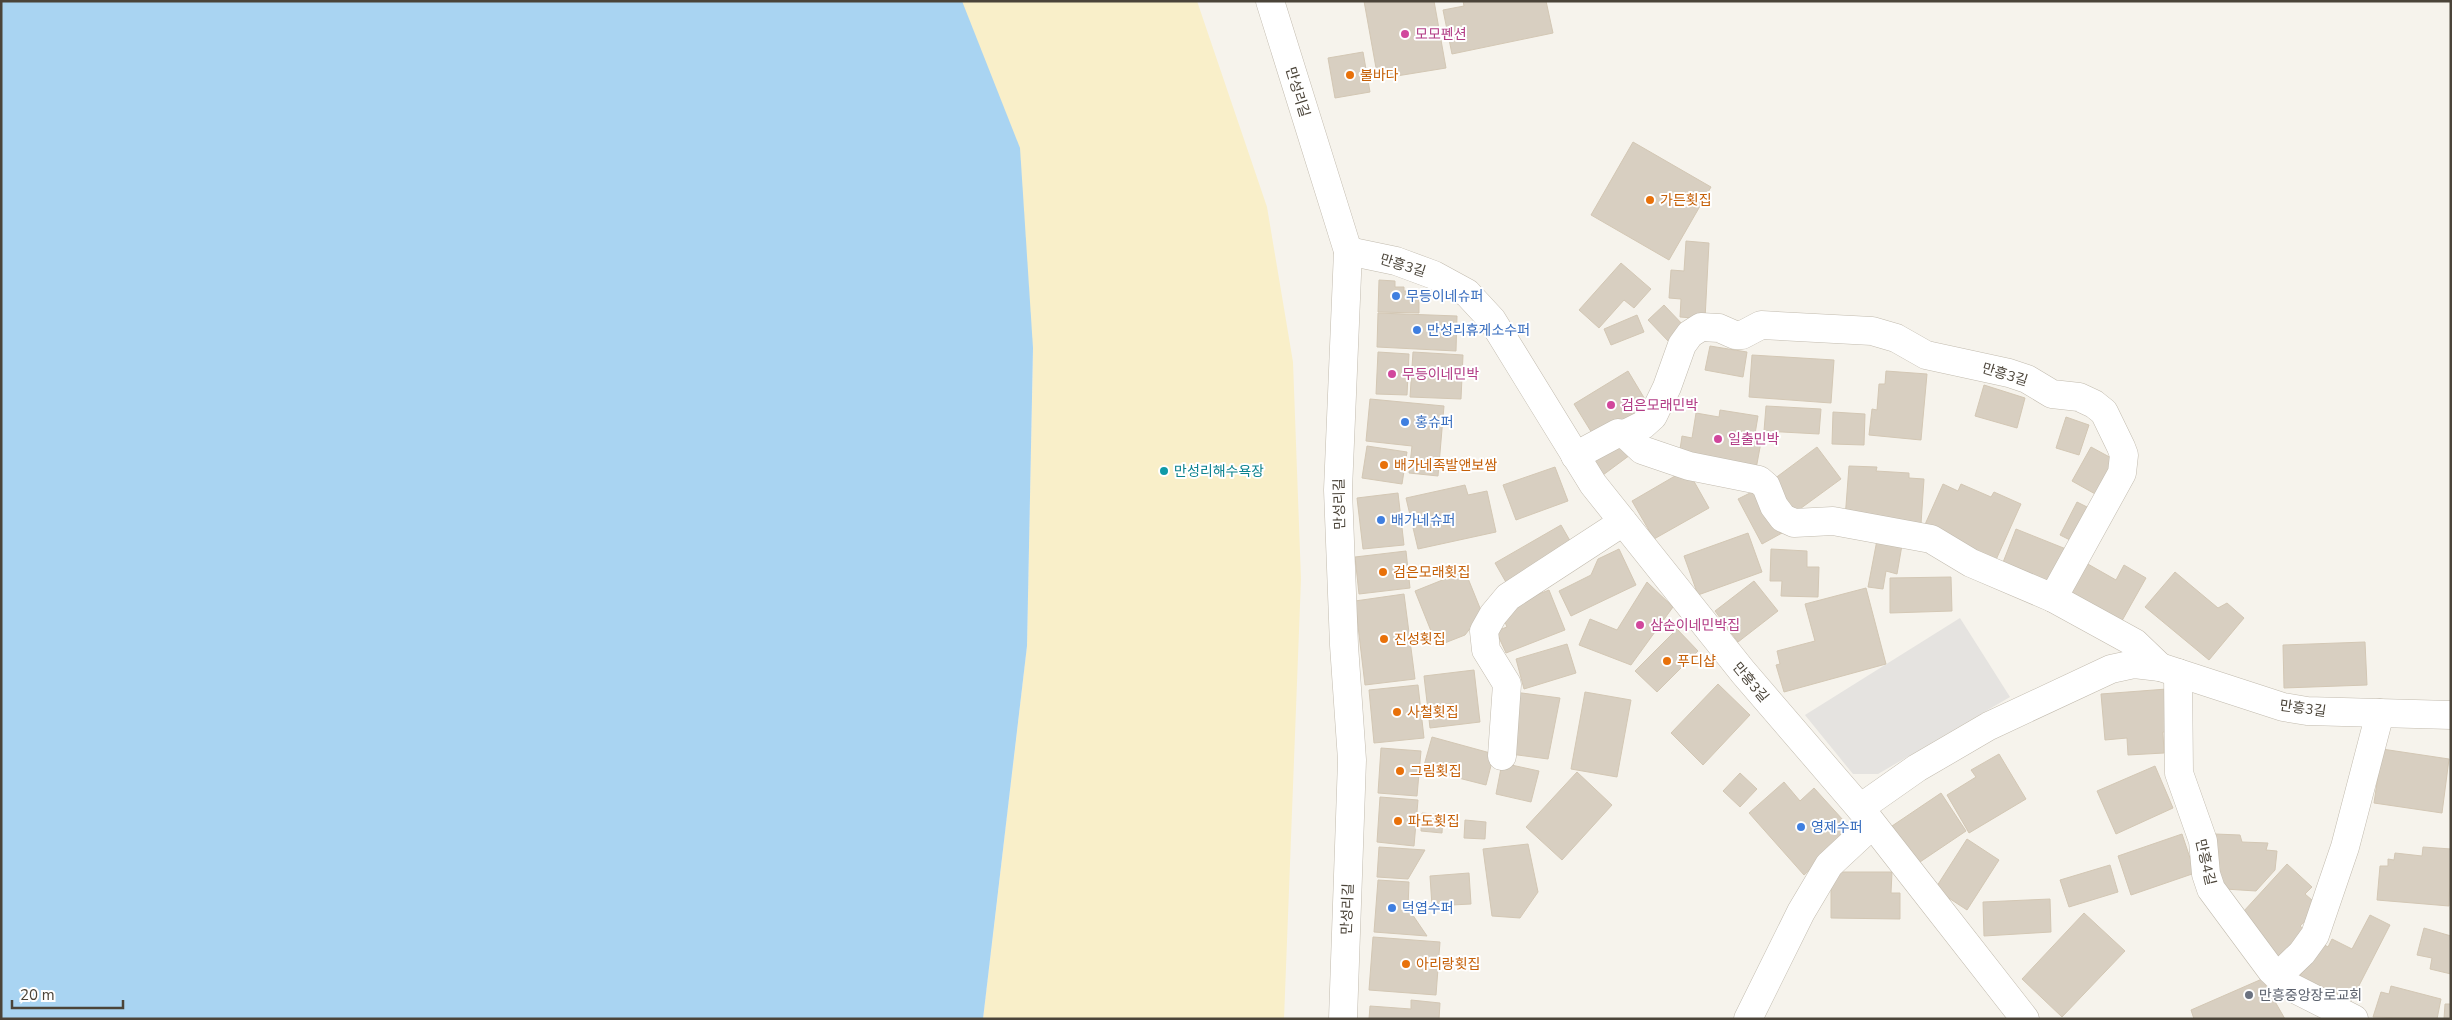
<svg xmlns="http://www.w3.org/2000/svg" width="2452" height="1020" font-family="'Nunito Sans','Noto Sans KR',sans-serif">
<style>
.sand{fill:#f9efc9}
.parking{fill:#e5e3e0}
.water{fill:#a9d4f2}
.building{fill:#d8cfc1;stroke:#d3c7b4}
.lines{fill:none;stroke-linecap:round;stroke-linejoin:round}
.minor-casing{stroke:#c2bbae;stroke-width:29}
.minor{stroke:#fff;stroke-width:28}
.hotel-dot{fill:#d1479c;stroke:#fff;stroke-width:2}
.food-dot{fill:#e8710a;stroke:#fff;stroke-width:2}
.shop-dot{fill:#3f7fe0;stroke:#fff;stroke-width:2}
.culture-dot{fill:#0f9aa8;stroke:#fff;stroke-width:2}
.worship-dot{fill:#6b7280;stroke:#fff;stroke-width:2}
.labels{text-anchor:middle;stroke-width:4;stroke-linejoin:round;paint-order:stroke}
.hotel-label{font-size:14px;fill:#b23c85;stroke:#fff;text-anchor:start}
.food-label{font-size:14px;fill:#c56008;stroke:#fff;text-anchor:start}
.street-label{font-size:14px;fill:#4b4439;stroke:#fff}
.shop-label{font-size:14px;fill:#366cbe;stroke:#fff;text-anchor:start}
.culture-label{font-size:14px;fill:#0d838f;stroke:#fff;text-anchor:start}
.worship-label{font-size:14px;fill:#5b616d;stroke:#fff;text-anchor:start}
</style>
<rect width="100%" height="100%" fill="#f6f3ec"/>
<path class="sand" d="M962,1H1197L1267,207L1293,362L1301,579L1284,1019H983L1027,646L1033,348Z"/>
<path class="parking" d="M1960,618L2010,697L1878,774H1853L1805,715Z"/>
<path class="water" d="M1,1H962L1020,148L1033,348L1027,646L983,1019H1Z"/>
<g class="building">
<path d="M1364,1H1434L1446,68L1378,79Z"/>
<path d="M1463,1H1546L1553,33L1452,54L1443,10L1464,6Z"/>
<path d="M1363,52L1370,92L1335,98L1328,58Z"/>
<path d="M1633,142L1711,187L1669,260L1591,215Z"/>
<path d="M1686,241L1709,243L1705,319L1680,317L1681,299L1669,298L1671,270L1684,271Z"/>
<path d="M1621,263L1651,289L1634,308L1624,300L1599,328L1579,310Z"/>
<path d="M1379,280L1395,281V287H1404V291H1419V313L1378,312Z"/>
<path d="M1664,305L1685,327L1669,342L1648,320Z"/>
<path d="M1378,313L1457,316L1456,351L1377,347Z"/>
<path d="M1637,315L1644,332L1611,345L1604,329Z"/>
<path d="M1710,346L1747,352L1743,377L1705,370Z"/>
<path d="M1378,352L1409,354L1407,395L1376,394Z"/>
<path d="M1413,352L1463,355L1461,399L1410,397Z"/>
<path d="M1752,355L1834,360L1831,403L1749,397Z"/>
<path d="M1628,371L1649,406L1595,438L1574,404Z"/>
<path d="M1886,371L1927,374L1921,440L1869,435L1872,409L1877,410L1879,384H1885Z"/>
<path d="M1984,385L2025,398L2017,428L1975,416Z"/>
<path d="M1370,399L1444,406L1438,476L1409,473L1412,446L1366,441Z"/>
<path d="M1766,406L1821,409L1819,434L1764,431Z"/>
<path d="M1720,410L1758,416L1754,440L1761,442L1756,469L1679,456L1682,436L1692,438L1696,413L1719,417Z"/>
<path d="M1833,412L1865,414L1864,445L1832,444Z"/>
<path d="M2066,417L2089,425L2079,455L2056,448Z"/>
<path d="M1618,440L1630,455L1603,475L1591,459Z"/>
<path d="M1367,446L1407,452L1402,484L1362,478Z"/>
<path d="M1817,447L1841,479L1793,514L1770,482Z"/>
<path d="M2091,447L2115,460L2097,495L2072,481Z"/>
<path d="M1849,466L1877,467L1876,471L1909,473V478L1924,479L1921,524L1845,519Z"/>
<path d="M1555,467L1568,501L1516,520L1503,485Z"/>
<path d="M1687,469L1709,508L1654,539L1632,501Z"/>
<path d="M1943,484L1958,491L1961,484L1991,497L1994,492L2021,504L1995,562L1923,529Z"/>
<path d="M1465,485L1468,495L1487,491L1496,532L1418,549L1406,498Z"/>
<path d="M1758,489L1782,533L1762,544L1738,499Z"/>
<path d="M1398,493L1404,545L1363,549L1357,498Z"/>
<path d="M2077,502L2091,509L2074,542L2060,535Z"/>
<path d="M1561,525L1573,546L1507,584L1495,563Z"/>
<path d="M2016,529L2066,549L2052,585L2002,565Z"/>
<path d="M1748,533L1762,572L1698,595L1684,556Z"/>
<path d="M1877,540L1902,545L1897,574L1886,571L1883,589L1868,587Z"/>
<path d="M1619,549L1636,585L1571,616L1559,591L1591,575L1598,559Z"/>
<path d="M1771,549L1807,551V567H1819L1818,597L1781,596L1782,581H1770Z"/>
<path d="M1406,551L1410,588L1359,594L1355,557Z"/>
<path d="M2079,559L2116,580L2124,565L2146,578L2119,626L2060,593Z"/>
<path d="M1465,571L1482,613L1465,635L1437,646L1415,591Z"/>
<path d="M2175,572L2218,608L2227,603L2244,618L2209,660L2145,607Z"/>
<path d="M1951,577L1952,611L1890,613V578Z"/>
<path d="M1754,581L1778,611L1738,642L1715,611Z"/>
<path d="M1647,582L1673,607L1631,665L1579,645L1590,619L1617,630Z"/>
<path d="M1866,588L1886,664L1784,692L1776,665L1780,664L1777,651L1815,641L1805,604Z"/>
<path d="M1549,590L1565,630L1506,653L1496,631L1507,627L1503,617L1512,614L1509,606Z"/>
<path d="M1404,594L1415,679L1365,685L1355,601Z"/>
<path d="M1677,629L1698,651L1657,692L1635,671Z"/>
<path d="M2365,642L2367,685L2284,688L2283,645Z"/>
<path d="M1567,644L1576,673L1524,689L1516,659Z"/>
<path d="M1474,670L1480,722L1430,728L1424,676Z"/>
<path d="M1718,684L1750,715L1703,765L1671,733Z"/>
<path d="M1418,685L1424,738L1374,743L1369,690Z"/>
<path d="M2167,689L2170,732H2163L2164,753L2128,755L2127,738L2105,740L2101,694Z"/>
<path d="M1514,692L1560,698L1548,759L1510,754Z"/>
<path d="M1585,692L1631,700L1617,777L1571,769Z"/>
<path d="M1432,737L1494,754L1486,785L1423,769Z"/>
<path d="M1381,748L1421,751L1417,796L1378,793Z"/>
<path d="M2382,749L2449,759L2442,813L2374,803Z"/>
<path d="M1999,754L2026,799L1969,833L1947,795L1976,777L1971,770Z"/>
<path d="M1502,763L1539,771L1531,802L1496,794Z"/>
<path d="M2155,766L2173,808L2116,834L2097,791Z"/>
<path d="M1577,772L1612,805L1562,860L1526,827Z"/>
<path d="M1740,773L1757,789L1740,807L1723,791Z"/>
<path d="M1784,782L1800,801L1814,788L1853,831L1804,875L1749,813Z"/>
<path d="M1941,793L1966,831L1917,864L1892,826Z"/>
<path d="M1380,797L1418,800L1414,846L1377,842Z"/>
<path d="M1422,813L1443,815L1442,833L1421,831Z"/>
<path d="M1465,820L1486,822L1485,839L1464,838Z"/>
<path d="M2182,834L2195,873L2131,895L2118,856Z"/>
<path d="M2215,834L2240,835L2242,842L2268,843L2266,850L2277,851L2275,870L2256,891L2225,889L2214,868Z"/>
<path d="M1967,839L1999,860L1967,910L1935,889Z"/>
<path d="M1528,844L1538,892L1520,918L1492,916L1483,849Z"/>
<path d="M1379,847L1425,850L1408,879L1377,877Z"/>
<path d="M2423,847L2451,849L2449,906L2377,900L2380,866H2388V859L2394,860L2395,853L2422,856Z"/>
<path d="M2287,864L2312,887L2305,894L2320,907L2300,926L2307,932L2280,960L2243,912Z"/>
<path d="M2110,865L2118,892L2069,907L2060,880Z"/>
<path d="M1831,872H1892L1891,893H1900V919L1831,918Z"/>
<path d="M1469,873L1471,904L1432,906L1430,876Z"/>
<path d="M1378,880L1409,882L1408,908L1427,936L1374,932Z"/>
<path d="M2050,899L2051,932L1984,936L1983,902Z"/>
<path d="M2084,913L2125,951L2062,1017L2022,979Z"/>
<path d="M2370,915L2390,925L2347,1009L2297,982L2318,941L2328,947L2332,939L2352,949Z"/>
<path d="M2424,928L2451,936V974L2430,969L2432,958L2417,955Z"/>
<path d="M1373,937L1440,942L1436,995L1369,990Z"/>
<path d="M2262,979L2285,1019H2194L2191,1010Z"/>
<path d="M2391,986L2441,999L2437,1019L2373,1017L2381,992L2389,994Z"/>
<path d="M1411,1000L1440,1003L1439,1019H1369L1370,1006L1411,1009Z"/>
<path d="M2445,1004H2451V1019H2444Z"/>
</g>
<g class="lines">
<defs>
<g id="minor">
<path d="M1270,1L1348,251L1338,490L1344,645L1352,760L1343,1019"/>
<path d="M1348,251L1396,261L1434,275L1467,293L1492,320L1593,484L1743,672L1860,808L1917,768L1989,726L2111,669L2134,664L2160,667L2283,707L2307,711L2451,715"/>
<path d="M1625,434L1643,425L1653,416L1667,387L1682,345L1690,334L1701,327L1719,328L1735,335H1742L1761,325L1872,331L1896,338L1926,355L2009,373L2027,379L2052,394L2079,397L2094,404L2104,412L2121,447L2124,455L2122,473L2053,598"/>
<path d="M1575,456L1618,433L1625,434L1642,450L1689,466L1759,480L1766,486L1774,506L1783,518L1794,523L1833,521L1931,539L1971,563L2053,598L2135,643L2160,667"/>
<path d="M2178,673L2179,773L2203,841L2206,874L2211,889L2271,970L2287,985L2354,1019"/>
<path d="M1502,756L1507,684L1486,650L1484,631L1493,615L1508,597L1623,522"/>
<path d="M1860,808L2025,1019"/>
<path d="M2278,976L2302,953L2315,935L2345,847L2380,713"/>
<path d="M1748,1019L1801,912L1829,865L1872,825"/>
</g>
</defs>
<use href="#minor" class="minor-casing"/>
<use href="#minor" class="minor"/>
</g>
<g class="hotel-dot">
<circle cx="1405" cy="34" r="5"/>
<circle cx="1392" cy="374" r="5"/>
<circle cx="1611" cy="405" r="5"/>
<circle cx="1718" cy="439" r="5"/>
<circle cx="1640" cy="625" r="5"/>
</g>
<g class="food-dot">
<circle cx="1350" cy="75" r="5"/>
<circle cx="1650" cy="200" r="5"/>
<circle cx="1384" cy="465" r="5"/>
<circle cx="1383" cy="572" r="5"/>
<circle cx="1384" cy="639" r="5"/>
<circle cx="1667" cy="661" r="5"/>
<circle cx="1397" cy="712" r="5"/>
<circle cx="1400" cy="771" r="5"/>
<circle cx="1398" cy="821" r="5"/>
<circle cx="1406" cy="964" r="5"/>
</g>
<g class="shop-dot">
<circle cx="1396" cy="296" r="5"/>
<circle cx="1417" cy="330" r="5"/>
<circle cx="1405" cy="422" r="5"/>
<circle cx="1381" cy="520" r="5"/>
<circle cx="1801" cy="827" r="5"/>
<circle cx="1392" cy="908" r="5"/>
</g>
<circle class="culture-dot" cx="1164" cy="471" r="5"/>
<circle class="worship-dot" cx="2249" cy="995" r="5"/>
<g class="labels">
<g class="hotel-label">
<text x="1415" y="39">모모펜션</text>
<text x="1402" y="379">무등이네민박</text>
<text x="1621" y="410">검은모래민박</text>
<text x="1728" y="444">일출민박</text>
<text x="1650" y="630">삼순이네민박집</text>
</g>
<g class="food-label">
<text x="1360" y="80">불바다</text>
<text x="1660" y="205">가든횟집</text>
<text x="1394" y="470">배가네족발앤보쌈</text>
<text x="1393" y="577">검은모래횟집</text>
<text x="1394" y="644">진성횟집</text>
<text x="1677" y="666">푸디샵</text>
<text x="1407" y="717">사철횟집</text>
<text x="1410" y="776">그림횟집</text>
<text x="1408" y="826">파도횟집</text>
<text x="1416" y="969">아리랑횟집</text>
</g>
<g class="street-label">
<text transform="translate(1298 92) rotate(73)" y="5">만성리길</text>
<text transform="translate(1403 265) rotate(17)" y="5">만흥3길</text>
<text transform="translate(2005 374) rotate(17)" y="5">만흥3길</text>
<text transform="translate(1339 504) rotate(-91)" y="5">만성리길</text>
<text transform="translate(1751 682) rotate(50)" y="5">만흥3길</text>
<text transform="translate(2303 708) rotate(8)" y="5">만흥3길</text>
<text transform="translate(2206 862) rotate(77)" y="5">만흥4길</text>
<text transform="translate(1347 909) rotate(-88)" y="5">만성리길</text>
</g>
<g class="shop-label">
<text x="1406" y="301">무등이네슈퍼</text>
<text x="1427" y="335">만성리휴게소수퍼</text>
<text x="1415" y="427">홍슈퍼</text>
<text x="1391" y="525">배가네슈퍼</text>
<text x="1811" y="832">영제수퍼</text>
<text x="1402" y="913">덕엽수퍼</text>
</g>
<g class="culture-label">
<text x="1174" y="476">만성리해수욕장</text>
</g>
<g class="worship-label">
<text x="2259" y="1000">만흥중앙장로교회</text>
</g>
</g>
<rect width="2452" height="1020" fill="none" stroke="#4b4439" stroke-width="5"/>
<path d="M12 1000v8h111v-8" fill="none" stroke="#4b4439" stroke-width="2.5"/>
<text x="20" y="1000" font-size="15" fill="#4b4439" stroke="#ffffff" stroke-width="4" paint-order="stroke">20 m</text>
</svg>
